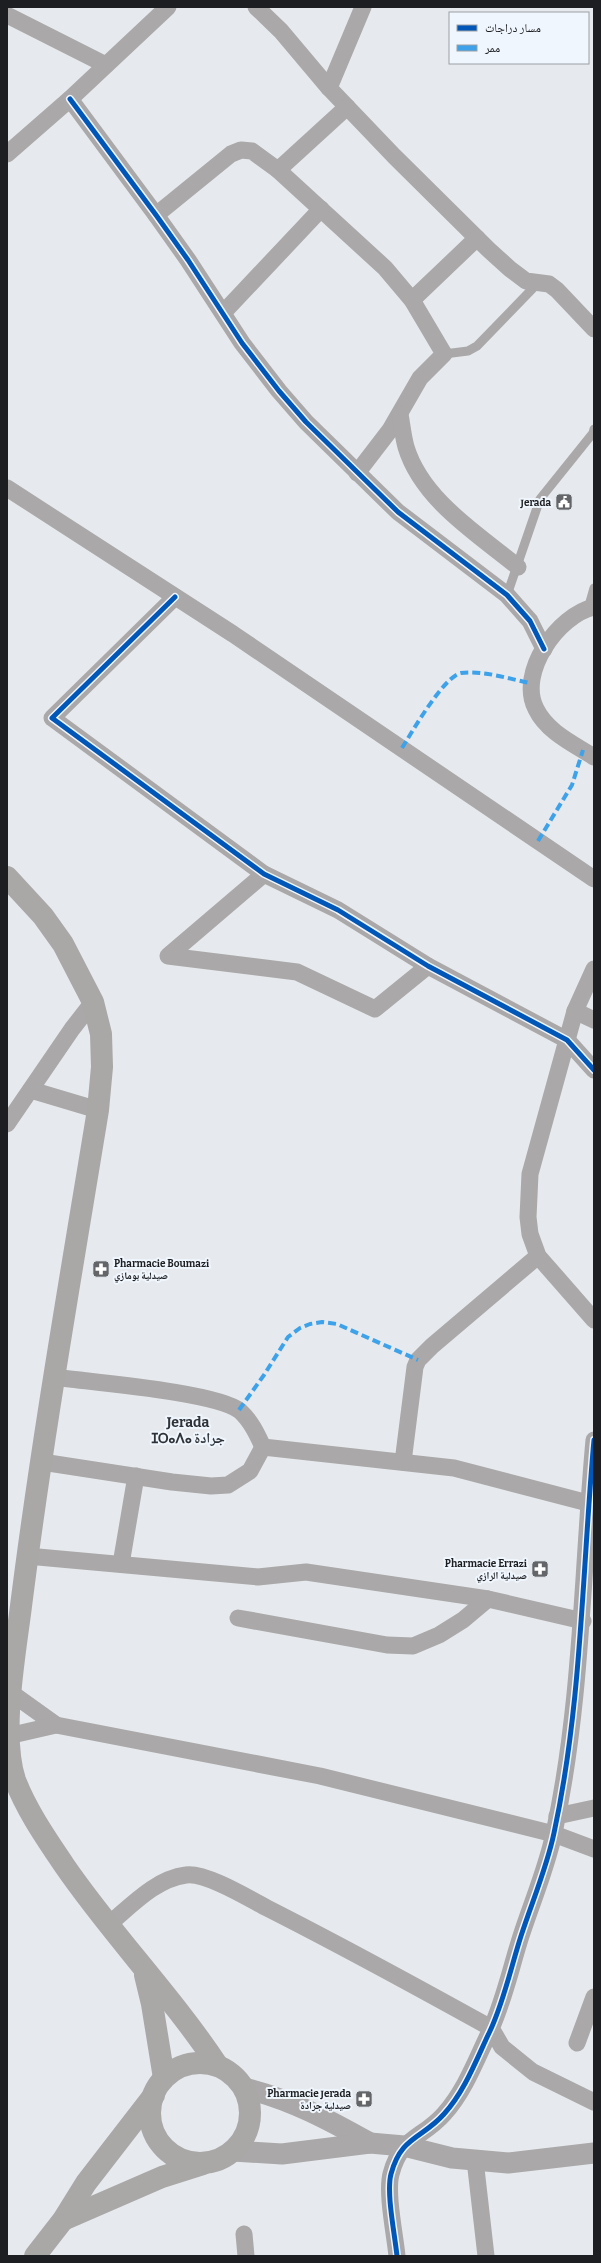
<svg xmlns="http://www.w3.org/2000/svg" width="601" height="2263" font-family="Bitter,'Noto Naskh Arabic','Noto Sans Tifinagh',serif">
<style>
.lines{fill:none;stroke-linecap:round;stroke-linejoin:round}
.service{stroke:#aaa8a8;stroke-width:9}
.minor{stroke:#aaa8a8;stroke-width:17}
.tertiary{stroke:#aaa8a8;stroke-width:21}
.secondary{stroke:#aaa7a7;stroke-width:22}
.quiet{stroke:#3da2ea;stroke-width:4;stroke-dasharray:8 4;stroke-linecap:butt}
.cycleway-casing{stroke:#f0f6fd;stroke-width:8}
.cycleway{stroke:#0057b8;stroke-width:5}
.labels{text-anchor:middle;stroke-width:4;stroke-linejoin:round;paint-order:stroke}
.poi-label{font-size:10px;font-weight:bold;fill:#1c1e21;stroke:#f0f6fd;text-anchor:end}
.district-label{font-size:14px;font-weight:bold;fill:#2f3339;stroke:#f0f6fd}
</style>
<rect width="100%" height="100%" fill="#e6e9ed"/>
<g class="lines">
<g class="service">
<path d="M444,354L468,351L477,346L538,283"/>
<path d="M507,595L540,499L593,433L594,429"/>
<path d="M588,609L594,588"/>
</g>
<g class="minor">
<path d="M256,7L281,31L329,88L394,156L489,250L510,269L526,281L549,284L557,290L594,329"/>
<path d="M7,15L106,65"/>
<path d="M329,88L363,7"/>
<path d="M70,99L156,215L188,260L242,343L279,391L306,422L398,512L507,595L530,621L544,649"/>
<path d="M7,154L70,99L168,7"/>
<path d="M278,170L347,107"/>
<path d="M156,215L231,154L241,150L252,151L278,170L385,268L412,300L444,354L420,378L390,430L357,473"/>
<path d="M412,300L477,238"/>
<path d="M223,313L321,209"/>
<path d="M400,414C402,425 403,436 406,447C422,500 478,534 518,567"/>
<path d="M7,488L233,634L594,879"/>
<path d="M175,597L52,718L264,874L338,910L428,966L567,1040L594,1070"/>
<path d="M594,607C558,615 517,673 536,709C547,732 574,744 594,757"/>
<path d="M264,874L168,956L297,972L375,1009L428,966"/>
<path d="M594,969L575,1011L530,1174L528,1217L530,1234L538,1256L594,1320"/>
<path d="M575,1011L594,1020"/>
<path d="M31,1090L98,1110"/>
<path d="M7,1124L72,1029L93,1002"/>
<path d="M54,1377C89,1382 217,1392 240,1411C251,1421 257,1434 263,1447"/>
<path d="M263,1447L454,1468L588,1503"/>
<path d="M42,1462L172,1482L211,1486L228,1485L250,1471L263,1447"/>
<path d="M403,1462L415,1367L418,1360L432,1346L538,1256"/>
<path d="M27,1556L258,1577L306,1572L488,1599L583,1621"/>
<path d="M121,1564L136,1476"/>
<path d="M238,1618L387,1645L413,1646L439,1635L463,1620L488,1599"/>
<path d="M10,1692L56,1725"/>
<path d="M8,1736L56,1725L320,1776L554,1834L594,1849"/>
<path d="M557,1816L594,1808"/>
<path d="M108,1925C131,1906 155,1879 186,1875C205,1872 248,1898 267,1908C342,1946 417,1987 491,2028L502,2047L533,2072L594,2102"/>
<path d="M577,2043L594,1997"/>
<path d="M475,2160L486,2256"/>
<path d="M244,2234L246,2256"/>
<path d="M397,2256C395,2235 386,2193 391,2174C401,2136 422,2139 444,2114C465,2091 477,2058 490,2031C504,2001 511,1967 521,1936C532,1902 547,1867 554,1833C582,1703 582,1571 594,1440"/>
</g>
<g class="tertiary">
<path d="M244,2088C290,2099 329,2120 370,2143"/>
<path d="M233,2151L282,2154L370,2143L404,2146L452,2158L508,2163L594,2153"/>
</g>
<g class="secondary">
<path d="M7,877L43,916L63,944L93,1002L101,1034L102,1067L98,1110C71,1275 42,1440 21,1606C15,1655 0,1734 15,1780C27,1811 46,1838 64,1865C112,1935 171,1995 218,2066"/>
<path d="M145,1975L152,2004L164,2078"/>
<circle cx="200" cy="2113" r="50"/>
<path d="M63,2220L162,2177L203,2164"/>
<path d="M35,2256L63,2220L86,2183L154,2095"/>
</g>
<g class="quiet">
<path d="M402,748C412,732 444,676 461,673C483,670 509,679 530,683"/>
<path d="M538,841L572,785L583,750"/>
<path d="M239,1410L264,1375L288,1337L300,1328L310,1324L322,1322L337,1324L418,1360"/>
</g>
<defs>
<g id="cycleway">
<path d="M70,99L156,215L188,260L242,343L279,391L306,422L398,512L507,595L530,621L544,649"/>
<path d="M175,597L52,718L264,874L338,910L428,966L567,1040L594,1070"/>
<path d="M397,2256C395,2235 386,2193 391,2174C401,2136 422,2139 444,2114C465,2091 477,2058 490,2031C504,2001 511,1967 521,1936C532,1902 547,1867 554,1833C582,1703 582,1571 594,1440"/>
</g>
</defs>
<use href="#cycleway" class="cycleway-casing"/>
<use href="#cycleway" class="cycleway"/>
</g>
<defs>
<symbol id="civic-square" viewBox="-11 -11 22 22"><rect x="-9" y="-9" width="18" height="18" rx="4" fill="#636568" stroke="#f0f6fd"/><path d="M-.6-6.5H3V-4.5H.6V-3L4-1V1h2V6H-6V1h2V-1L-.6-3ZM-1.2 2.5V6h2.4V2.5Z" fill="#fff"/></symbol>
<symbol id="pharmacy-square" viewBox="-11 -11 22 22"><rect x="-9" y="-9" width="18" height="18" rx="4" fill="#636568" stroke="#f0f6fd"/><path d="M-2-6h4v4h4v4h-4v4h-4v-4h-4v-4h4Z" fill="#fff"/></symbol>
</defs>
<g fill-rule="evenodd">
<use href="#civic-square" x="554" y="492" width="20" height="20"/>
<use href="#pharmacy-square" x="91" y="1259" width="20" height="20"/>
<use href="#pharmacy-square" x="530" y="1559" width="20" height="20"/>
<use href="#pharmacy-square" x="354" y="2089" width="20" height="20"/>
</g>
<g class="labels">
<g class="poi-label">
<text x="551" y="506">Jerada</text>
<text x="114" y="1267" text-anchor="start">Pharmacie Boumazi<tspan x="114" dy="12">صيدلية بومازي</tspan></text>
<text x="527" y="1567">Pharmacie Errazi<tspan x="527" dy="12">صيدلية الرازي</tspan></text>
<text x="351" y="2097">Pharmacie Jerada<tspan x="351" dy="12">صيدلية جرادة</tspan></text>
</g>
<g class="district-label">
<text x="188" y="1427">Jerada<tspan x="188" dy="16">ⵊⵔⴰⴷⴰ جرادة</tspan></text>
</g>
</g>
<rect width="601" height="2263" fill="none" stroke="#1c1e21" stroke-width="16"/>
<rect x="449" y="12" width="140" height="52" fill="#f0f6fd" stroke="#9ba0a5"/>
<rect x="457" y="25" width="20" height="6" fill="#0057b8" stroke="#9ba0a5"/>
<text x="485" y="32" font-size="12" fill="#1c1e21">مسار دراجات</text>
<rect x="457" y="45" width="20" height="6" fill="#3da2ea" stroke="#9ba0a5"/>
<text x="485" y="52" font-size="12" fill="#1c1e21">ممر</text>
</svg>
